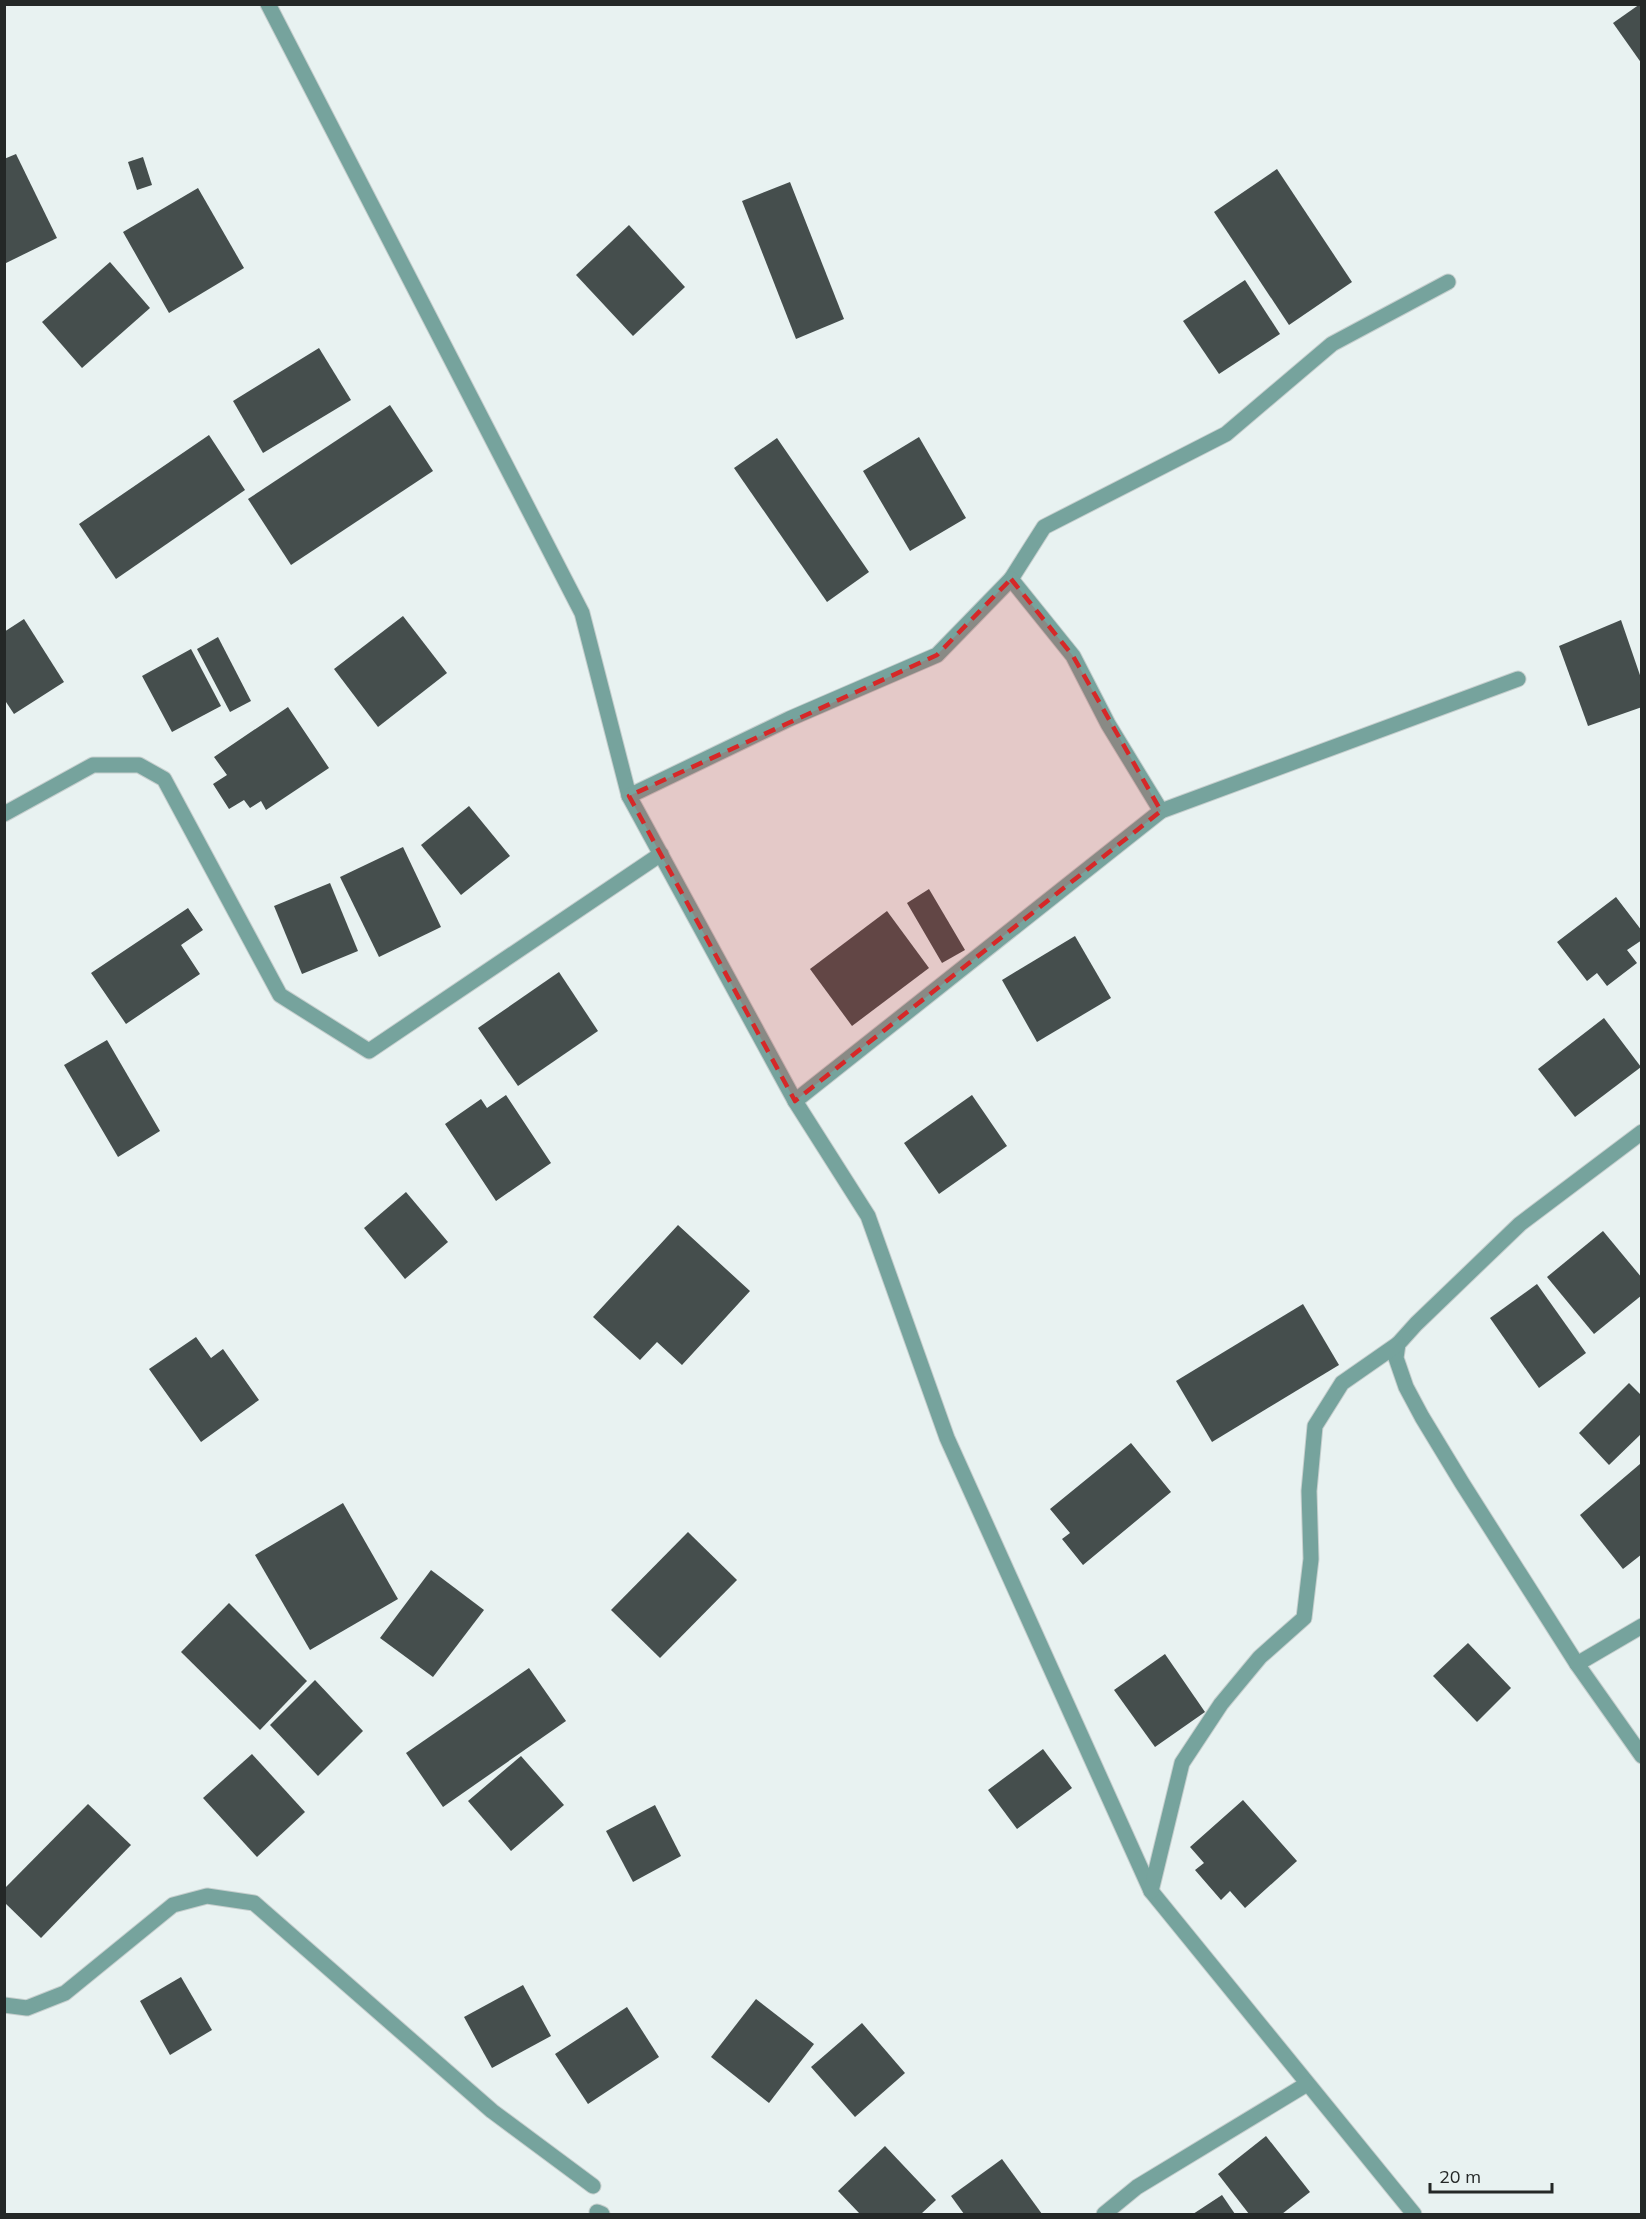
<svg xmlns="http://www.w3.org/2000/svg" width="1646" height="2219" font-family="Mulish,sans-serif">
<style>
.building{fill:#454e4d}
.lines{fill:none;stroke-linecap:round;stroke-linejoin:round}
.minor-casing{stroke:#c5cecd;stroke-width:17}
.minor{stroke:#76a39d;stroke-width:15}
.marked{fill:#d62828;fill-opacity:0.2;stroke:#d62828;stroke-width:4.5;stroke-dasharray:12 8;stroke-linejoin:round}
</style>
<rect width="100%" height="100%" fill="#e8f2f1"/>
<g class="building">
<path d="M1640,4H1642V64L1613,23Z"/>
<path d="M16,154L57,238L4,264V159Z"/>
<path d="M143,157L152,185L137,190L128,162Z"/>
<path d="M1277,169L1352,282L1289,325L1214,212Z"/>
<path d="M790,182L844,319L796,339L742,201Z"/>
<path d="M198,188L244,268L169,313L123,232Z"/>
<path d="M629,225L685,287L633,336L576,275Z"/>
<path d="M110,262L150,308L82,368L42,322Z"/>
<path d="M1245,280L1280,334L1219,374L1183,321Z"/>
<path d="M319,348L351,400L263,453L233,401Z"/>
<path d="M390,405L433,471L291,565L248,499Z"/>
<path d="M209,435L245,490L116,579L79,524Z"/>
<path d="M919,437L966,518L910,551L863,471Z"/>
<path d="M777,438L869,572L827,602L734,468Z"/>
<path d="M403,616L447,673L378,727L334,669Z"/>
<path d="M24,619L64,682L14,714L4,699V632Z"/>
<path d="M1621,620L1642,681V707L1588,726L1559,646Z"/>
<path d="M218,637L251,701L230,712L197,649Z"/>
<path d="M191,649L221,706L172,732L142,676Z"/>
<path d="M288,707L329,768L266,810L261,801L250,808L244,800L229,809L213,784L227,775L214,757Z"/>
<path d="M469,806L510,856L461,895L421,845Z"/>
<path d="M403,847L441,927L379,957L340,877Z"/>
<path d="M330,883L358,951L302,974L274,906Z"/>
<path d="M929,889L965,950L942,963L907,903Z"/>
<path d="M1616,897L1642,931V940L1627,950L1637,963L1607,986L1597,973L1587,981L1557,942Z"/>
<path d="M188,908L203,930L181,945L200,974L126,1024L91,973Z"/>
<path d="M887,911L929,968L852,1026L810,969Z"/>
<path d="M1075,936L1111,998L1037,1042L1002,980Z"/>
<path d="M559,972L598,1031L518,1086L478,1028Z"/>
<path d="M1604,1018L1641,1067L1575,1117L1538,1069Z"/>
<path d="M107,1040L160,1131L118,1157L64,1065Z"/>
<path d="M506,1095L551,1163L496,1201L445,1124L481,1099L487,1108Z"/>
<path d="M972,1095L1007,1146L939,1194L904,1143Z"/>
<path d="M406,1192L448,1242L405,1279L364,1228Z"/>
<path d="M678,1225L750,1291L682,1365L657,1342L640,1360L593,1317Z"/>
<path d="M1603,1231L1642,1278V1295L1594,1334L1547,1277Z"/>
<path d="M1537,1284L1586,1353L1539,1388L1490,1318Z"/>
<path d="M1303,1304L1339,1365L1212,1442L1176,1381Z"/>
<path d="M196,1337L211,1358L223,1349L259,1400L201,1442L149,1369Z"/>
<path d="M1629,1383L1642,1396V1433L1609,1465L1579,1433Z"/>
<path d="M1131,1443L1171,1492L1083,1565L1062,1539L1070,1533L1050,1509Z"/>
<path d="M1640,1464L1642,1554L1623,1569L1580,1515Z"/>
<path d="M343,1503L398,1599L310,1650L255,1555Z"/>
<path d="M688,1532L737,1580L660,1658L611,1610Z"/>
<path d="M431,1570L484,1610L433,1677L380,1638Z"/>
<path d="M229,1603L307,1681L260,1730L181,1652Z"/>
<path d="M1468,1643L1511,1688L1477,1722L1433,1676Z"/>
<path d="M1165,1654L1205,1712L1155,1747L1114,1690Z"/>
<path d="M529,1668L566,1721L443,1807L406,1753Z"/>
<path d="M315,1680L363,1731L318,1776L270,1725Z"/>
<path d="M1043,1749L1072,1788L1017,1829L988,1790Z"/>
<path d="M252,1754L305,1812L257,1857L203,1798Z"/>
<path d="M521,1756L564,1805L511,1851L468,1801Z"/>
<path d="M1243,1800L1297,1861L1245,1908L1230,1891L1221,1900L1195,1870L1204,1863L1190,1847Z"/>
<path d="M88,1804L131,1845L41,1938L4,1902V1889Z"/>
<path d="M655,1805L681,1856L633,1882L606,1831Z"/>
<path d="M181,1977L212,2030L170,2055L140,2001Z"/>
<path d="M523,1985L551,2036L492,2068L464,2017Z"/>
<path d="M756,1999L814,2044L769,2103L711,2057Z"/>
<path d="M627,2007L659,2057L588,2104L555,2054Z"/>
<path d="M862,2023L905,2073L855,2117L811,2067Z"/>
<path d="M1266,2136L1310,2192L1282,2214H1249L1218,2174Z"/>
<path d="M885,2146L936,2200L921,2214H860L838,2191Z"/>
<path d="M1002,2159L1042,2214H964L951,2196Z"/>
<path d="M1222,2195L1235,2214H1193Z"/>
</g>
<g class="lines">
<defs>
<g id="minor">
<path d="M268,4L582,613L629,796L795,1101L868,1216L947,1438L1151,1891L1414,2214"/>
<path d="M1011,579L1044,527L1226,434L1332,344L1448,282"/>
<path d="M629,796L789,719L937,655L1011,579L1073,656L1108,724L1161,811"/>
<path d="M4,814L93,765H139L164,779L280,995L369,1051L661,854"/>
<path d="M795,1101L1161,811L1518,679"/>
<path d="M1642,1132L1520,1224L1416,1324L1398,1344L1396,1358L1406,1387L1422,1417L1462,1483L1577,1664L1642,1756"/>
<path d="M1577,1664L1642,1626"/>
<path d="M1151,1891L1182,1763L1221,1704L1260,1657L1304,1618L1311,1559L1309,1491L1315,1426L1342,1383L1398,1344"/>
<path d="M4,2005L27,2008L65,1993L173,1905L207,1896L254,1903L492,2111L593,2186"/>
<path d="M597,2212L602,2214"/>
<path d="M1104,2214L1137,2187L1307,2084"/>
</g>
</defs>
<use href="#minor" class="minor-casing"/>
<use href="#minor" class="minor"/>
</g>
<path class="marked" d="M1011,579L1073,656L1161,811L795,1101L629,796L937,655Z"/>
<rect width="1646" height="2219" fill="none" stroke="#242827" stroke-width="12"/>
<path d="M1430 2183v9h122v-9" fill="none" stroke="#242827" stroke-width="3"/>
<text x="1439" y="2183" font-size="18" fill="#242827" stroke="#e8f2f1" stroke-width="4.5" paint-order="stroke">20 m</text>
</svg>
